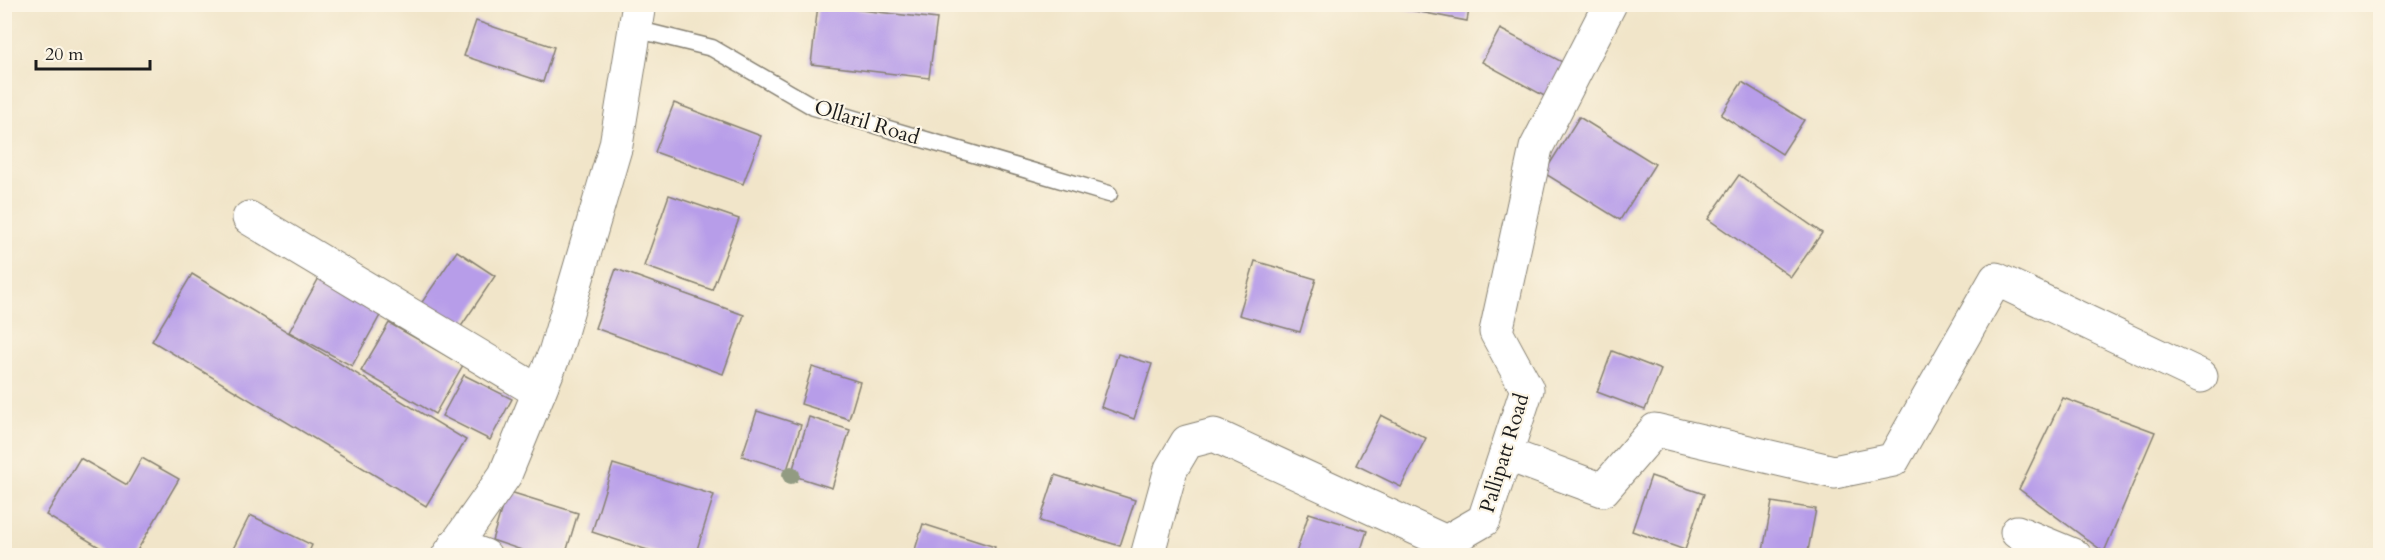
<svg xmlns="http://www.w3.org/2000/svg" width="2385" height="560" font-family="Cardo,serif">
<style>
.building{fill:#b79de9}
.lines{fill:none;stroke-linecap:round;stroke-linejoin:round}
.lane-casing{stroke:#868072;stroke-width:19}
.street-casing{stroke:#868072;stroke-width:35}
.lane{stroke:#fff;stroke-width:16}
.street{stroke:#fff;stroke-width:33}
.tree{fill:#929b82}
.labels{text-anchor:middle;stroke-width:4.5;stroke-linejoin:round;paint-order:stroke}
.street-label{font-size:21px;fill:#1c1c1c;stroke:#fcf5e5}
</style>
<rect width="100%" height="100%" fill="#fcf5e5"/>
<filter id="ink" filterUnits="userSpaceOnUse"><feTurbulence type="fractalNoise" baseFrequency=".0167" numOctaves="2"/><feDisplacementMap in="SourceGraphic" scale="12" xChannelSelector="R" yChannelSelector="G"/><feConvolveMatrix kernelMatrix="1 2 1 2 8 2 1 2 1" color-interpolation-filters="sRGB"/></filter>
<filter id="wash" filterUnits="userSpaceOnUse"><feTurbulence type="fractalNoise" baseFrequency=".008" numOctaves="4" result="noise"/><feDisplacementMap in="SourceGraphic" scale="24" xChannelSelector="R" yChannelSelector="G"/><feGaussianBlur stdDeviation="1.35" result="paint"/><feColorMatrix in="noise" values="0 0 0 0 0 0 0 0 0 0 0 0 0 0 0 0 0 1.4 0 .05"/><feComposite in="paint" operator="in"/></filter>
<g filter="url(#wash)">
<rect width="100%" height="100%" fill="#f1e5c9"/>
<g id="blocks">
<g class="building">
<path d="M1379,4H1470L1467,21Z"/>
<path d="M818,5L937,19L929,78L811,64Z"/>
<path d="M476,21L554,47L543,82L464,56Z"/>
<path d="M1500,29L1566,64L1548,98L1482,62Z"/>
<path d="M1742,82L1804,120L1782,154L1721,115Z"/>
<path d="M674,103L761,136L743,184L655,152Z"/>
<path d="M1579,117L1655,164L1620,220L1544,173Z"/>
<path d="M1739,175L1822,233L1791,277L1708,219Z"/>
<path d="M669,195L739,219L712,290L644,266Z"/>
<path d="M457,251L495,276L458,331L420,305Z"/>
<path d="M1255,261L1316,279L1300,332L1239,315Z"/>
<path d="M616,269L744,315L723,374L595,328Z"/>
<path d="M192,274L466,440L426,506L152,341Z"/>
<path d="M320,276L383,310L352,366L289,332Z"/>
<path d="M389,323L463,365L435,414L361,371Z"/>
<path d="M1612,351L1661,370L1645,410L1597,392Z"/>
<path d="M1118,354L1152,364L1134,419L1101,407Z"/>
<path d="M812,367L860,382L849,419L801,404Z"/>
<path d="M464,375L512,399L490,440L442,416Z"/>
<path d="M2063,398L2155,432L2104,552L2019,489Z"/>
<path d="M757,411L801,425L787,470L742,456Z"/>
<path d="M1381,415L1426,438L1401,487L1356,465Z"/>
<path d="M809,417L850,430L832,488L791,475Z"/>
<path d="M80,458L127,485L142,458L179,479L134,556H114L46,515Z"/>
<path d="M613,464L714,495L695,556H666L592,532Z"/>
<path d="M1055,475L1135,500L1120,546L1040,521Z"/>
<path d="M1651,476L1704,494L1685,550L1632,531Z"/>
<path d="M507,491L578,513L565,556H539L492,540Z"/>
<path d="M1772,502L1816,509L1807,556H1788L1763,551Z"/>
<path d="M1309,513L1367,531L1359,556H1295Z"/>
<path d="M250,515L312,545L307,556L230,555Z"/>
<path d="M923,524L995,547L992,556H913Z"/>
</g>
</g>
</g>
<g filter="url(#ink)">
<use href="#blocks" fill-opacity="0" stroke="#868072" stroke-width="1.5"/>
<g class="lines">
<defs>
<path id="lane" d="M635,29L712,48L814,107L1109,194"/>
<g id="street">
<path d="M249,218L539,392"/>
<path d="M1506,454L1603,490L1655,430L1834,472L1893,460L1996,279L2201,376"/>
<path d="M2017,532L2075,556"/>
<path d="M455,545L485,556"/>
<path d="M448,556L505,475L555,353L616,145L639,4"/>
<path d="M1147,556L1171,469L1187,442L1214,435L1446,542L1484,520L1527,389L1496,332L1536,148L1610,4"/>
</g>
</defs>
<use href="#lane" class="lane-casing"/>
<use href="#street" class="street-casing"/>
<use href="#lane" class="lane"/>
<use href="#street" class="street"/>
</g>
<circle class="tree" cx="791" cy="475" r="9"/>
</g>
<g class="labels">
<g class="street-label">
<text transform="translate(867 122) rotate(17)" y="7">Ollaril Road</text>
<text transform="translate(1504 453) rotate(-73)" y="7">Pallipatt Road</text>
</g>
</g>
<rect width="2385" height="560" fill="none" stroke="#fcf5e5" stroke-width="24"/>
<path d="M36 60v9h114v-9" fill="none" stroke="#1c1c1c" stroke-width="3"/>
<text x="45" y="60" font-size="18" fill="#1c1c1c" stroke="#fcf5e5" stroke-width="4.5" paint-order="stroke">20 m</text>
</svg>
